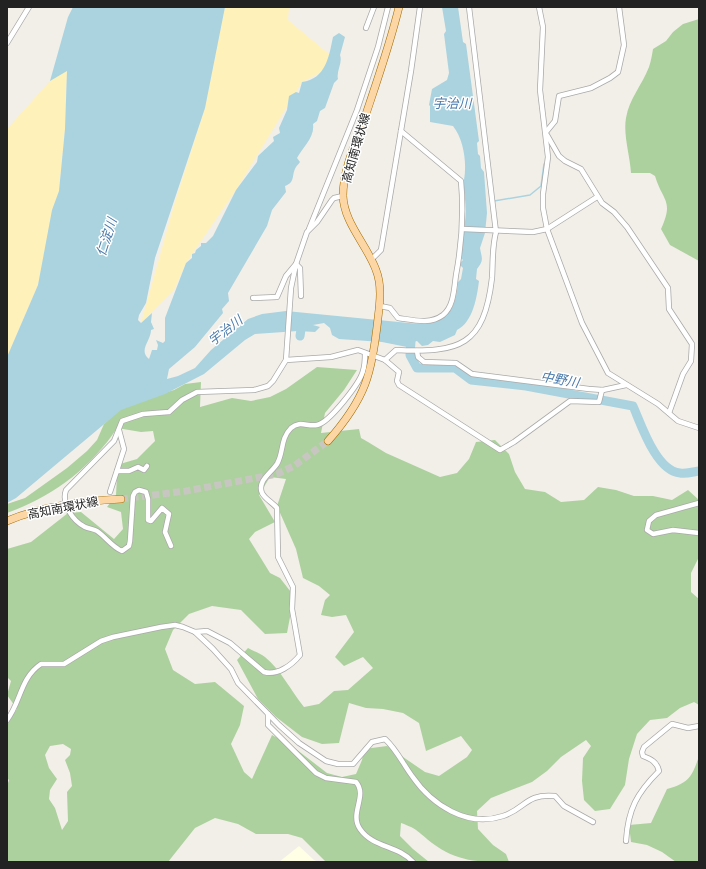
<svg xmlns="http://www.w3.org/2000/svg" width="706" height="869" font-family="'Sofia Sans Condensed','Noto Sans JP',sans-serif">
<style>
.education{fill:#ffffe5}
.forest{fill:#add19e;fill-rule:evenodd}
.sand{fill:#fff1ba}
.water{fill:#aad3df}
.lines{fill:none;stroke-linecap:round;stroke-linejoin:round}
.stream{stroke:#aad3df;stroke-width:1.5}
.river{stroke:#aad3df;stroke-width:9}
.primary-tunnel{stroke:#c8c6c1;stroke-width:7;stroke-dasharray:7 3.5;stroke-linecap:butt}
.minor-casing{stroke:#a9a9a9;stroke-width:6}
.primary-casing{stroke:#a06b00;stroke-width:8}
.minor{stroke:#fff;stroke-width:4.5}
.primary{stroke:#fcd6a4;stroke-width:7}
.labels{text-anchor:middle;stroke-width:3;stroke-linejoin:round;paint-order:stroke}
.street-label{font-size:12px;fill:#222;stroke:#fff}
.water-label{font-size:13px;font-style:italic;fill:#4a7aab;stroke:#fff}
</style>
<rect width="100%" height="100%" fill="#f2efe9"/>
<path class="education" d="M299,846L314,860L319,862H279Z"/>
<g class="forest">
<path d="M699,19V261L670,245L661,229C674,200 663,202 655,176L650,173H631C630,155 623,135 626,118C629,99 642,85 649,67C651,61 652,55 653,49L666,41L673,32L683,24Z"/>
<path d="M317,367L357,370L344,390L325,413L321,433L359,429L361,438L368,442L386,453L440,477L457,473L469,459L476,442L495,440L509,454L515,472L525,489L545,492L561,502L584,500L598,487L616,490L634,496H653L672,500L688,490L699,500V557L691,573V592L699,599V705L694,702L680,708L667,718L650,720L637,734L629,759L625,785L610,809L595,811L584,800L582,781L583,758L591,746L586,740L561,757L547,771L532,782L491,798L477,811L478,829L493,845L506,854L509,862C478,862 457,862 432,843C418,832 418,829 401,823L400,836L413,849L429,862H326L302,838L288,834H256L238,824L215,818L195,828L168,862H7V786L9,780L7,778V724L17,709L7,695L11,681L7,677V549L31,542L68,513L81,512L114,539L123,529L121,512L107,507L116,495L117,476L120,464L137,459L155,441L153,431L141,432L117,428C91,468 52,497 7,513V504L25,498L67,468L87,451L97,440L104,424L127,403L174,390L185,384L201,382L200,407L232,398L251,401L270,397L286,389ZM270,477L286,479L277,506L296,549L303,578L319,586L330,595L325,600L321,615L332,617L346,615L354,632L335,657L344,666L363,657L373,668L348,690L334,691L319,704L304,707C291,691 281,670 265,657C260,653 253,651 248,648L237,660L258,699L276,717L302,737L322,744L339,743L349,703L366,708L383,709L403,713L419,723L426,751L461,736L472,750L467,757L439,776L425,772L387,746L364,749L362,760L356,774L342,777L327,773L292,746L272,735L252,779L244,772L231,744L240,725L244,706L215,682L195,684L173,670L165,649L173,630L189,614L212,606L241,610L265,634L287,633L294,596L280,578L270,573L249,539L255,532L275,522L259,495ZM63,744L71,749L70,755L65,760L70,773L72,786L67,792L68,821L62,830L55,808L49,799L50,790L57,779L49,768L45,755L50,746Z"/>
<path d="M699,756V862H676L662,852L647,845L631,842L629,825L651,823L667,789C689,783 692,777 699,756Z"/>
</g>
<g class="sand">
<path d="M225,7H289L288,20L330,55L324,71L302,82L236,190L186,263L174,290L141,323L174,205L205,108Z"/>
<path d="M67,70L65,129L59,191L38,285L7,357V129L50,81Z"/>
</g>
<path class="water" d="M73,7H225L205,108L155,258L146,303L139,315L138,320L141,323L152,313L151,322L154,329L151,330C151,341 138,350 149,359L152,350H157L158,345L156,340L163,343L165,341V318L186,263L192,258V254L195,253L196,250L201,246V243H206L213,236L236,190L257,162L258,156L274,141L273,137L280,133L279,128L287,110L289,96L296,92L299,93L302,82C326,79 329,56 333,37L339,33L345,37L340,55C343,63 336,71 338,79L334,83L325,108L320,111L317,121L313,124C315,137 303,147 297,158L300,162C299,164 297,165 296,167C291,175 296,182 285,186L286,192L272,210L267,226L228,293L229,301L222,309L223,313L195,347L169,369L167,379L178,376L195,368L211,350L248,319L262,314L286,311L419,324C448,324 456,308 458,282L461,279L463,268L459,264L463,260L460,257C462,242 465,226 466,211C466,203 463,187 464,180C467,163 464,140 453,126L430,122V106L429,105L432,89L447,80L449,73L444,34L446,31L442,7H458L463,42L466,44L479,141L477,143L478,154L480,156L481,168L484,172L487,213L485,233L480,248C482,259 484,260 477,269L476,279L479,281C477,297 473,322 457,330L455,335L440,342L433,341L428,345L422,346L417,341L414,342L412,348L382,342L339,339L332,335L330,328L324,323L313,325L320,327L315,332L298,331L255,334L245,340L204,374L165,394L121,410L16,498L7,503V357L38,285L52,210L59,191L65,129L67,71L50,81L68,17Z"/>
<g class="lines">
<path class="stream" d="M494,201L530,195L541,186L544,164"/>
<g class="river">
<path d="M300,336L302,323"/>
<path d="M411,342L410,355L417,368H455L471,380L526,386L633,406C641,424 656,471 680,473C686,474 693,472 699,471"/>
</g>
<path class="primary-tunnel" d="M121,499L186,491L277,474L294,466L328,441"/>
<defs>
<g id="minor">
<path d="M539,7L543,27L540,90L548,157L543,194V208L547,229L582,323L608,373L658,404L678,421L699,428"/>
<path d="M366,28L374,7"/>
<path d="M7,43L29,7"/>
<path d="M546,132L555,121L559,96L591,88L610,78L618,72L624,45L619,7"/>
<path d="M547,135L559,156L565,161L581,169L602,203L614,212L627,227L668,288L669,309L692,344L691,361L683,374L669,413"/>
<path d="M309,229L357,110L378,47L388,7"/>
<path d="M463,229L533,232L547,229L597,197"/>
<path d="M371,260L381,250L411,71L420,7"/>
<path d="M253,298L277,297L286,276L296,264L300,268L301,296"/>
<path d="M380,306L390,308L398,318C413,320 430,325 443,315C454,306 454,289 456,275C462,243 464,214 461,181L401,131"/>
<path d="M417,351L418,357L424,362L456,363L472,374L589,389L603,390L626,385"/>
<path d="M286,360L331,357L358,350L385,360L399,372L397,381L399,385L500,450L514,442L570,401L599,402L602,390"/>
<path d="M385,360L396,350C460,353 484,346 492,278C493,262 492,247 496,232L469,7"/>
<path d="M117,471H129L138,467L144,470L147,466"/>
<path d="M110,492L124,449L119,430"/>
<path d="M699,503L656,515L649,521L647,530L653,534L673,530L699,533"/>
<path d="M171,546L165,532L169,514L162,508L151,521L148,520V499L146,492L139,490L135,492L133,496L130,541L129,546L122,551C112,547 106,537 97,531C94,529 89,529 85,527C73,521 61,504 66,490L114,441L122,421L143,414L169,412L182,400L197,392L254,390L268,386L273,381L286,360L291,288L296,264L307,232L317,222L332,200L334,198L343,196"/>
<path d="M195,632L207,631L230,643L264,672C277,676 292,665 300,655L292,609L293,587L278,557L277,508C273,503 265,499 262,493C257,481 271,473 277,464C284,452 280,439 291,428C300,420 307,427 317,425C329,423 360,383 363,371C365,365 365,358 365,353"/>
<path d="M268,714V725L316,773L326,778L356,782C368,796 349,813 360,829C373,848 398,845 413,862"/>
<path d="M7,720C21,702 20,678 41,664H64L101,641L113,637L161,627L175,625L183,627L195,632L213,649L231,669L238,683L279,725L299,743L326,761L338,764H353L372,742L385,739C397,750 403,764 412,776C432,805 467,828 503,816C525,809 526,793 555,796L564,806L593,822"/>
<path d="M626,841C628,809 637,793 659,771C657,762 651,759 643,756L642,752L644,747L672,724L688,728L699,726"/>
</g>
<g id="primary">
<path d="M328,441C366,398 372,374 378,318C380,302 382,285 376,270C367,245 344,223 343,196C343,169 356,142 365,117C377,81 390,44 399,7"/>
<path d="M7,521C42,506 83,501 121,499"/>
</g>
</defs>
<use href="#minor" class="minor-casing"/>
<use href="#primary" class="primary-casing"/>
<use href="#minor" class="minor"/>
<use href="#primary" class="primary"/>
</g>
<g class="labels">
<g class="street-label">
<text transform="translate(356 148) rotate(-74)" y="4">高知南環状線</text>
<text transform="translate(63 508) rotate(-11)" y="4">高知南環状線</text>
</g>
<g class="water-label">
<text x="452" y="108">宇治川</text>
<text transform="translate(106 237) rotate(-72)" y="5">仁淀川</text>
<text transform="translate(225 330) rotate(-38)" y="5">宇治川</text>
<text transform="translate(560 379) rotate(10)" y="5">中野川</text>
</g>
</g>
<rect width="706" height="869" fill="none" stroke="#222222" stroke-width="16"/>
</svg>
